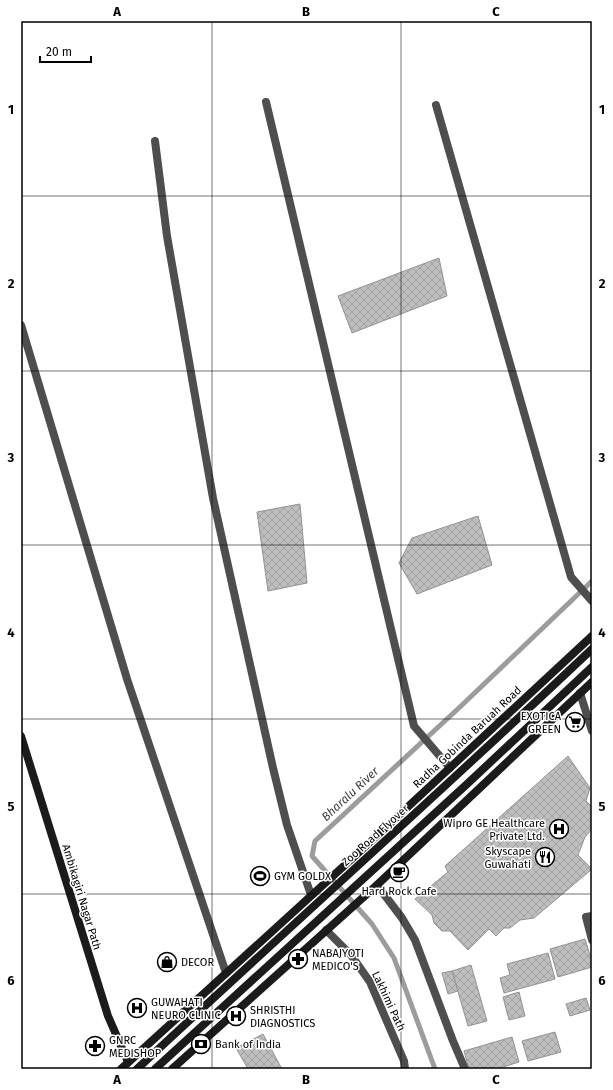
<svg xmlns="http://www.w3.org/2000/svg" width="613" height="1090" font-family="'Fira Sans',sans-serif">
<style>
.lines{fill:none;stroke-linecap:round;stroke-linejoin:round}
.stream{stroke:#9c9c9c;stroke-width:5}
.building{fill:url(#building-cross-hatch);stroke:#929292}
.street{stroke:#4e4e4e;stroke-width:8}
.secondary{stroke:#1b1b1b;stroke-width:8}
.grid{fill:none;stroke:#000;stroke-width:1;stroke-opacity:0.55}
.labels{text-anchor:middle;stroke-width:3;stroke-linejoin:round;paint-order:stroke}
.poi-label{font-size:11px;fill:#000;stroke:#fff;text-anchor:start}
.street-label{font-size:11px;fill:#000;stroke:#fff}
.water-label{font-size:12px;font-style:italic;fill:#3d3d3d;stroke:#fff}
.neatline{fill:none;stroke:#000;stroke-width:1.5}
.grid-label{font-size:13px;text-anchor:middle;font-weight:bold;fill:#000}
</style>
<defs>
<pattern id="building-cross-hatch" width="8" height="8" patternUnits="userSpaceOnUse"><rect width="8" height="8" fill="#bebebe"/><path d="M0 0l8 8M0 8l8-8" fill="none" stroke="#a2a2a2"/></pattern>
</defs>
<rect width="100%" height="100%" fill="#fff"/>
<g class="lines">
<path class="stream" d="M435,1069L394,958L372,924L312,856L315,841L461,706L592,581"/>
</g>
<g class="building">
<path d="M439,258L447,296L352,333L338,296Z"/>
<path d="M300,504L307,583L268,591L257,512Z"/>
<path d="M478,516L492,565L417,594L399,563L412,538Z"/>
<path d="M568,756L590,788L586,801L592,807V829L585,837L578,855L592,869L534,918L520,920L510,928H504L496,936L489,929L468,950L450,931H442L434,923L432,915L415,899L448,872L445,866Z"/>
<path d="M585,939L592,962V967L558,977L550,949Z"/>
<path d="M548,953L555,979L504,993L500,978L510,975L507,964Z"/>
<path d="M471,965L487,1021L468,1026L452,971Z"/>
<path d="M452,971L458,991L448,994L442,973Z"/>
<path d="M519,992L525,1016L509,1020L503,997Z"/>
<path d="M586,998L590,1010L570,1016L566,1004Z"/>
<path d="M555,1032L561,1052L528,1061L522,1041Z"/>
<path d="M263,1034L282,1069H248L236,1048Z"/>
<path d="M512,1037L519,1062L497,1069H469L464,1051Z"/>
</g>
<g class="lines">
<g class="street">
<path d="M266,102L414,726L450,768"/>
<path d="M436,105L571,577L592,601"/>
<path d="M155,141L167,236L213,498L273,768L287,825L311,895"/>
<path d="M21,325L127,679L226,973"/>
<path d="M580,693L592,731"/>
<path d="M377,885L402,918L415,940L453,1041L465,1069"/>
<path d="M592,916L586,917L592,940"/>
<path d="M326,930L351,955L370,982L404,1061L405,1069"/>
</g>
<g class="secondary">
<path d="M21,736L108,1016L128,1062"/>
<path d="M121,1069L357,854L592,636"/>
<path d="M137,1069C288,928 442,791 592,649"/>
<path d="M155,1069L466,785L592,667"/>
<path d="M172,1069L377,885L592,682"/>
</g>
</g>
<path class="grid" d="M212,21V1069M401,21V1069M21,196H592M21,371H592M21,545H592M21,719H592M21,894H592"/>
<defs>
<symbol id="supermarket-ring" viewBox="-11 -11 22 22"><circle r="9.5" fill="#fff" stroke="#000" stroke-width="1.5"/><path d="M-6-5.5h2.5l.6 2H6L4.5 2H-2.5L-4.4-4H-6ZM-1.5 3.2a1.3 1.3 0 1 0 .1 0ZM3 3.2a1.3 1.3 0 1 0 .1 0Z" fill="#000"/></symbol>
<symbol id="hospital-ring" viewBox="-11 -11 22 22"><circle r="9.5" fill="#fff" stroke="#000" stroke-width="1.5"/><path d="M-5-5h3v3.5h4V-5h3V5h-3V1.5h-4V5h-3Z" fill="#000"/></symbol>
<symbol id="restaurant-ring" viewBox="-11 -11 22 22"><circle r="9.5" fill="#fff" stroke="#000" stroke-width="1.5"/><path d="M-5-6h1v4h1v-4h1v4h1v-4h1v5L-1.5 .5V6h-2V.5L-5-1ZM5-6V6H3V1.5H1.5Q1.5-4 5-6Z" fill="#000"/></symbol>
<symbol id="cafe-ring" viewBox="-11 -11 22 22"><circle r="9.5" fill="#fff" stroke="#000" stroke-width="1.5"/><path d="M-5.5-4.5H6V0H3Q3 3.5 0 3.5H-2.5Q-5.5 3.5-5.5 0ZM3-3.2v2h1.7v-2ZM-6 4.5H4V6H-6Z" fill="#000"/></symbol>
<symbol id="stadium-ring" viewBox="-11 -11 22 22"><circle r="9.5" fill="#fff" stroke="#000" stroke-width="1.5"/><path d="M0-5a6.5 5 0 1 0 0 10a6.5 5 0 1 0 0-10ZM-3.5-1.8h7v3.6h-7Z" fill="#000"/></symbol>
<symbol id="pharmacy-ring" viewBox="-11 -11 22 22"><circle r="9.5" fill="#fff" stroke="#000" stroke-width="1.5"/><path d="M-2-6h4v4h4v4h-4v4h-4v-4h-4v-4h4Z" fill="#000"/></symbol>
<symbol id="shop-ring" viewBox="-11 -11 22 22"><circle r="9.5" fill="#fff" stroke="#000" stroke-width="1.5"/><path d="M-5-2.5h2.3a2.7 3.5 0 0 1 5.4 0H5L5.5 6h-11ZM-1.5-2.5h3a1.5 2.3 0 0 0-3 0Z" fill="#000"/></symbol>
<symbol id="bank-ring" viewBox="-11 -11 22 22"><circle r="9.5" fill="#fff" stroke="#000" stroke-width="1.5"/><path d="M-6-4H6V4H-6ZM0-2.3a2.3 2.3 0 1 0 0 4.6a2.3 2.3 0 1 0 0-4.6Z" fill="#000"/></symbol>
</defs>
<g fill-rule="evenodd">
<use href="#supermarket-ring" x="564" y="711" width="22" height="22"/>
<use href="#hospital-ring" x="548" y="818" width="22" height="22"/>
<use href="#restaurant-ring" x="534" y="846" width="22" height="22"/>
<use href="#cafe-ring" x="388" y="861" width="22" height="22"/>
<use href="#stadium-ring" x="249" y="865" width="22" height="22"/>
<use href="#pharmacy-ring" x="287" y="948" width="22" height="22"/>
<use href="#shop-ring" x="156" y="951" width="22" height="22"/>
<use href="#hospital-ring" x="126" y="997" width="22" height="22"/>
<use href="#hospital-ring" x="225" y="1005" width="22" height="22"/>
<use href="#bank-ring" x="190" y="1033" width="22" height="22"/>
<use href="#pharmacy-ring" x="84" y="1035" width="22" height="22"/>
</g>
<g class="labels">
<g class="poi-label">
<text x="561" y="720" text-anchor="end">EXOTICA<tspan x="561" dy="13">GREEN</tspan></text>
<text x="545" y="827" text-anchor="end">Wipro GE Healthcare<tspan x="545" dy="13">Private Ltd.</tspan></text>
<text x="531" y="855" text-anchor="end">Skyscape<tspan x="531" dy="13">Guwahati</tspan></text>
<text x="274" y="880">GYM GOLDX</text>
<text x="399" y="895" text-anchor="middle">Hard Rock Cafe</text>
<text x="312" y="957">NABAJYOTI<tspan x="312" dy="13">MEDICO'S</tspan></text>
<text x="181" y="966">DECOR</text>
<text x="151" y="1006">GUWAHATI<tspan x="151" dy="13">NEURO CLINIC</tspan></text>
<text x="250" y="1014">SHRISTHI<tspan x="250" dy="13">DIAGNOSTICS</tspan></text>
<text x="109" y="1044">GNRC<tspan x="109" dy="13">MEDISHOP</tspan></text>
<text x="215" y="1048">Bank of India</text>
</g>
<g class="street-label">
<text transform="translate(467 737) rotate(-43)" y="4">Radha Gobinda Baruah Road</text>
<text transform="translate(375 835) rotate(-42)" y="4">Zoo Road Flyover</text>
<text transform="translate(82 897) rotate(73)" y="4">Ambikagiri Nagar Path</text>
<text transform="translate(389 1001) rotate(65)" y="4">Lakhimi Path</text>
</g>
<g class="water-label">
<text transform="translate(350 794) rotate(-43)" y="4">Bharalu River</text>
</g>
</g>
<rect width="613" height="1090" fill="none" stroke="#ffffff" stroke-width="44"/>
<path d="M40 56v6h51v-6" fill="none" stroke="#000000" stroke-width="2"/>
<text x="46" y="56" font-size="12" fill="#000000" stroke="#ffffff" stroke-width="3" paint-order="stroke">20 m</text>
<rect x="22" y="22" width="569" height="1046" class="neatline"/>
<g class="grid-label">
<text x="117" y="16">A</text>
<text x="306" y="16">B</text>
<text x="496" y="16">C</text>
<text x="11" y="114">1</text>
<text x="602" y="114">1</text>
<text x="11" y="288">2</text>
<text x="602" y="288">2</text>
<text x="11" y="462">3</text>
<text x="602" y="462">3</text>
<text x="11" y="637">4</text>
<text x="602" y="637">4</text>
<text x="11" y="811">5</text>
<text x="602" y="811">5</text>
<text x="11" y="985">6</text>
<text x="602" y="985">6</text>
<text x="117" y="1084">A</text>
<text x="306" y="1084">B</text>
<text x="496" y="1084">C</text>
</g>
</svg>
